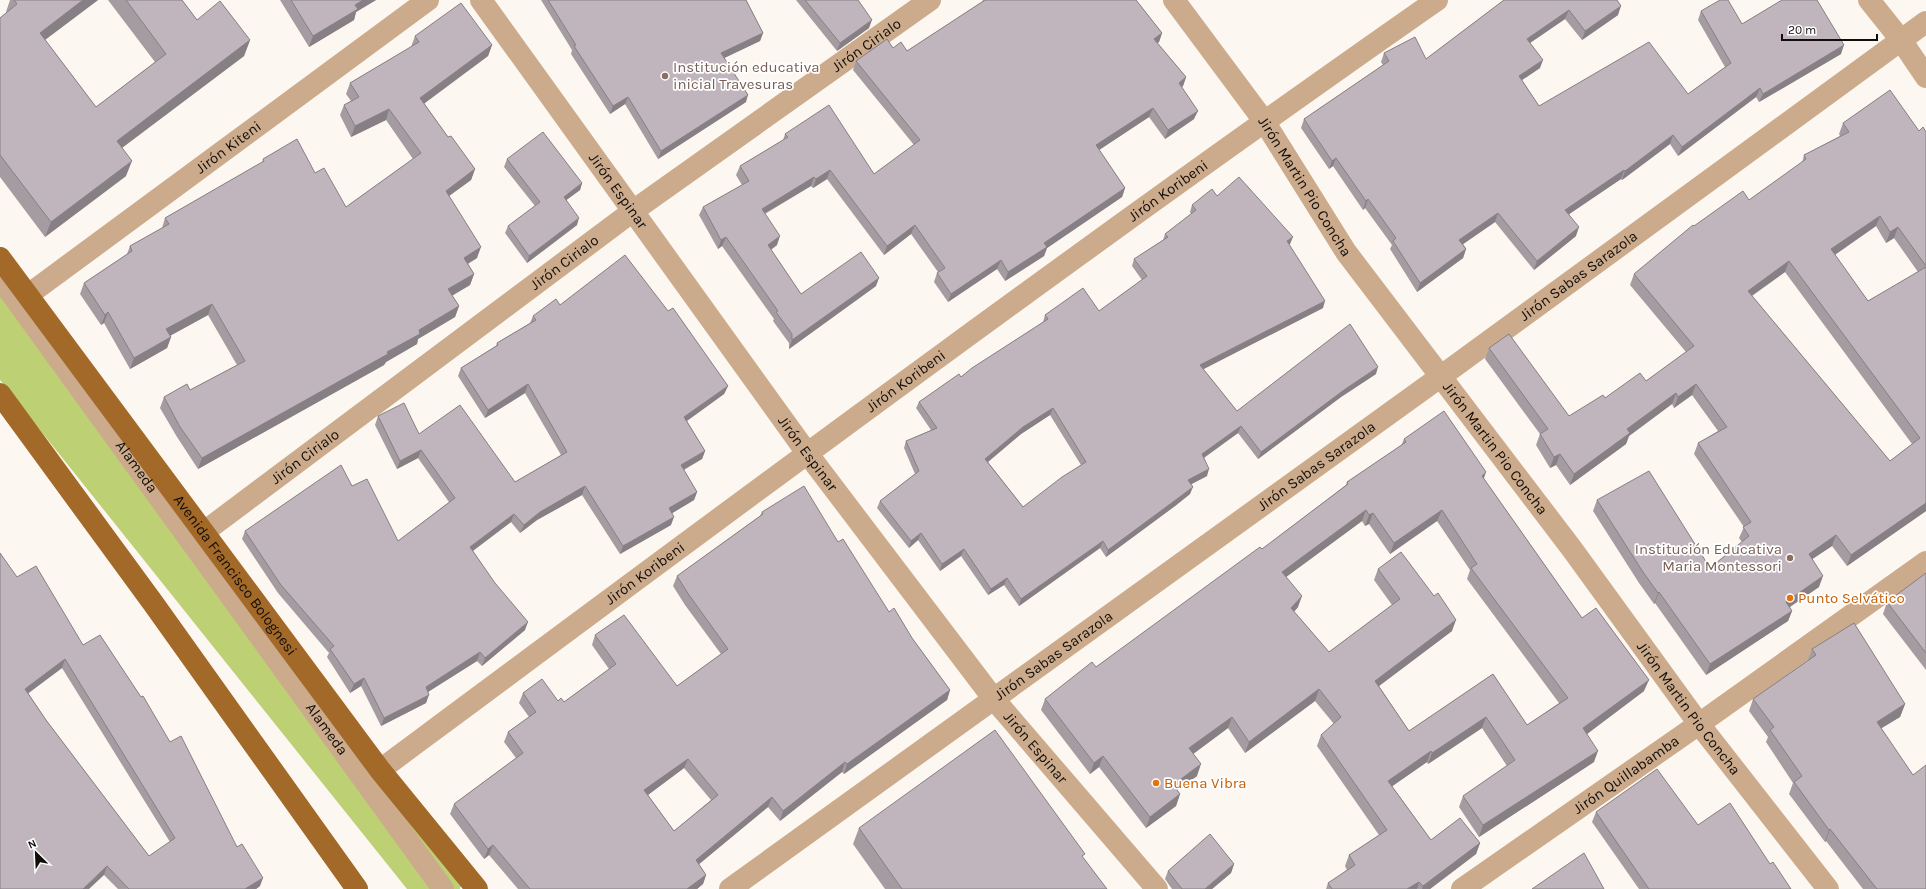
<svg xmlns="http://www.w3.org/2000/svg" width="1926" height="889" font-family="Karla,sans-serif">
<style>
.green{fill:#bed074}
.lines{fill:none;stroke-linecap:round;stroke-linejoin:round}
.minor{stroke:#ccab8c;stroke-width:22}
.major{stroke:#a36928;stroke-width:22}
.wall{fill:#a59ca2;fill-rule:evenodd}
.shaded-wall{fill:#867f84}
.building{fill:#c0b5bc;stroke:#867f84;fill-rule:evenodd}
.education-dot{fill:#8d6e63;stroke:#fff;stroke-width:1.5}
.food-dot{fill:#e8710a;stroke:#fff;stroke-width:1.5}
.labels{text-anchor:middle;stroke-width:3.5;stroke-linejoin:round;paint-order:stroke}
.street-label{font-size:15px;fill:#110d0a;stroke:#fff}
.education-label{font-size:15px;fill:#785e54;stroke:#fff;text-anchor:start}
.food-label{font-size:15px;fill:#c56008;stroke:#fff;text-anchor:start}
</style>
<rect width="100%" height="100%" fill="#fdf7f1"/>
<path class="green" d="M0,258L462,881L460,889H407L0,380Z"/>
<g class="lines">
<g class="minor">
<path id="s1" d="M481,0L807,453L993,698L1157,889"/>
<path id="s2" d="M1174,0L1264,121L1346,252L1572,549L1699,724L1828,889"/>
<path d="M1869,0L1901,40L1926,77"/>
<path id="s3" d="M0,278L443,889"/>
<path id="s4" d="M28,295L428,0"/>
<path id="s5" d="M204,532L633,211L930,0"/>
<path id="s6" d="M380,770C730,510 1079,250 1437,0"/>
<path id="s7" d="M730,889L1440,377L1926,22"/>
<path id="s8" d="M1462,889L1699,724L1926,562"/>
</g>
<g class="major">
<path id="s9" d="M0,258L380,770L477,889"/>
<path d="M0,394L153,603L357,889"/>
</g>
</g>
<g class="wall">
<path d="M10,0H98L45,40L96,107L155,62L108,0H182L197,20L250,40L244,56L122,148L126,176L45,237L0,177V18L6,13V12Z"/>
<path d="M280,0H376L356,12L354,20L309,47Z"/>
<path d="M541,0H746L763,33L760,41L724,58L746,102L658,159L625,104L610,114L571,54L572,50Z"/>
<path d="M796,0H858L869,28L837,51Z"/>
<path d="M983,0H1136L1162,33L1159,42L1157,43L1186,77L1183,86L1182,87L1194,119L1165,139L1149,117L1099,150L1125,188L1122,197L1047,248L1044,256L1005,281L997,269L948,302L934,282L937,273L938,272L911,234L884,255L827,179L813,188L811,186L765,214L777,245L771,250L801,294L876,286L789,349V343L773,321L774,319L722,246L718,249L699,215L703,207L742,185L736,175L740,166L783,140L785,134L874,174L914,145L853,70L856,61L893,48L907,51L982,2Z"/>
<path d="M1504,0L1618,15L1582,40L1565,19L1530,43L1540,68L1522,80L1539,106L1688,94L1725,67L1698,20L1701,11L1841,54L1759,102L1756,97L1678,156L1670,144L1622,180L1621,179L1569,214L1576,236L1534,270L1495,222L1463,244L1466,249L1463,258L1417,292L1390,249L1392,245L1365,208L1363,210L1333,166L1329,169L1301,128L1304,119L1383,65L1381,62L1384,53L1426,59Z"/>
<path d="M415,36L492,45L488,56L424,103L448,137L475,169L471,180L449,196L477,258L468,264L474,274L470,285L452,296L459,306L455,317L418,339L417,344L386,362L384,365L198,469L177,437L160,408L164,397L190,390L237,365L208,315L170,336L171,337L167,348L130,369L104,323L101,325L80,294L84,283L127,254L130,246L162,228L165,218L262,163L263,159L315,173L346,207L413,159L386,120L351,137L340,115L344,105L351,101L346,94L350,83L411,47Z"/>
<path d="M1843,123L1926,132V511L1847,566L1832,546L1812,559L1819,587L1790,607L1792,611L1788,621L1706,675L1655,603L1654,604L1639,583L1593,511L1597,500L1710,568L1742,542L1739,538L1744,527L1694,454L1698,443L1718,431L1692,395L1674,408L1672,404L1629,436L1626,444L1570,485L1556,465L1550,468L1536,445L1540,434L1485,359L1489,348L1569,416L1605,398L1646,381L1686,352L1630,285L1634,274L1694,226L1749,200L1802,163L1804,155L1840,136L1839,134ZM1876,226L1886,243L1894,238L1918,272L1868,301L1835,255ZM1785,272L1912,444L1890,461L1752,296Z"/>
<path d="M507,159L582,183L580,190L566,200L577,225L527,263L505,233L508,226L535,206L504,167Z"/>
<path d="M1217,196L1290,244H1289L1323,308L1203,369L1237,411L1376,374L1341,397L1258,459L1238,433L1204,458L1207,476L1191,484L1190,494L1175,506L1106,557L1100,548L1019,606L1004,585L988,595L961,556L940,571L918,540L909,548L877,508L880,501L915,474L904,448L906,441L931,430L916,408L919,402L961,377L1043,322L1045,315L1099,311L1142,280L1132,266L1134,259L1163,240L1165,234L1191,214L1190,212L1192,205ZM1050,415L1081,465L1023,507L988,462L1021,434Z"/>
<path d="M560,305L668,311L728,386L724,394L687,421L705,451L702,459L684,470L697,492L694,500L672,513L671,525L620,554L582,495L537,520L520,533L511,522L473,551L525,630L482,666L477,661L428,692L426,703L381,726L361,686L350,693L327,657L329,653L278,593L242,539L245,531L352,486L398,541L449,502L418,458L397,469L375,425L378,416L419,434L515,482L561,455L525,393L485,418L458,376L461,368L496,346L497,343L530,323L533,316Z"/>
<path d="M1404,439L1484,479L1582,618L1644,691L1587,734L1594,762L1479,837L1459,807L1463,796L1507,766L1482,728L1428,764L1427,762L1392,786L1431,840L1480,843L1476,854L1430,889H1326L1328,883L1347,870L1345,866L1349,855L1379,835L1317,746L1321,735L1334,724L1315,701L1245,753L1228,728L1193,754L1197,776L1177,790L1180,794L1176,806L1146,828L1099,767L1090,774L1041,710L1045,699L1096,667L1262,549L1346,485L1347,482L1401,446ZM1362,521L1365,526L1369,524L1390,554L1437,521L1470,570L1467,579L1559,703L1527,725L1493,674L1409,731L1379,686L1452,631L1378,569L1374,580L1392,605L1329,652L1294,612L1298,607L1286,577Z"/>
<path d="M762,512L838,542L889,612L912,638L950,690L947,700L844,774L842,772L780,821L768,807L699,864L706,875L703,884L697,889H518L489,855L484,859L450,814L454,804L516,758L504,742L508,732L529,717L519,703L523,693L564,702L609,669L592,645L595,635L677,686L721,654L685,605L673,586L677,576L760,516ZM684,768L711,800L674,831L648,795Z"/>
<path d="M1926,573V670L1883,614L1887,602Z"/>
<path d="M17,577L83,645L170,742L237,847L260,886L256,889H118L104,875L0,889ZM62,668L170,842L149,856L46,720L28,693Z"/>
<path d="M1812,649L1905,704L1900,717L1881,728L1926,889H1863L1826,841L1825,842L1789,794L1793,783L1766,742L1768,737L1749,711L1753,699L1808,660Z"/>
<path d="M1596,812L1698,825L1770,864L1791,889H1639L1592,822Z"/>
<path d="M859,828L1083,858L1107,889H885L853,844Z"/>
<path d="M1234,864L1231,873L1212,889H1172L1165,879L1168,871Z"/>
</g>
<g class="shaded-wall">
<path d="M83,0H98L34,48L40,33Z"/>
<path d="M363,0H376L356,12L354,20L309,47L313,36L355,5Z"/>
<path d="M1621,6L1618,15L1582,40L1585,31Z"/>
<path d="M1569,10L1565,19L1524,47L1527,39Z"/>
<path d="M872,20L869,28L837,51L840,43Z"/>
<path d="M763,33L760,41L718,61L721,53Z"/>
<path d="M1162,33L1159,42L1150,48L1154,39Z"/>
<path d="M250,40L244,56L111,156L117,141Z"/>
<path d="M492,45L488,56L417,109L420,98Z"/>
<path d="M1844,45L1841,54L1759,102L1763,94Z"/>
<path d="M1543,60L1540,68L1516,84L1519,76Z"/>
<path d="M1186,77L1183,86L1176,92L1179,83Z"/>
<path d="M1760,88L1756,97L1678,156L1682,147Z"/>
<path d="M748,95L746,102L658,159L661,151Z"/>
<path d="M628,97L625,104L610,114L613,106Z"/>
<path d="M1153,108L1149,117L1093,154L1096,145Z"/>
<path d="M389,109L386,120L351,137L355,126Z"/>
<path d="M1198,111L1194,119L1165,139L1168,130Z"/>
<path d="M1673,135L1670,144L1622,180L1625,171Z"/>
<path d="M1336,158L1333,166L1329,169L1332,161Z"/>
<path d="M132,161L126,176L45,237L51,222Z"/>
<path d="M475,169L471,180L442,201L446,191Z"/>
<path d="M830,170L827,179L813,188L816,179Z"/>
<path d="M1624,170L1621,179L1562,219L1565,210Z"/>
<path d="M814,177L811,186L758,217L762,209Z"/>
<path d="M582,183L580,190L561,204L564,197Z"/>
<path d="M1125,188L1122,197L1047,248L1044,256L1005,281L1008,272L1044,243Z"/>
<path d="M1368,199L1365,208L1363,210L1366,201Z"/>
<path d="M1498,213L1495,222L1456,249L1459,240Z"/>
<path d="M1880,216L1876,226L1827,260L1831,249Z"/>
<path d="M579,218L577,225L527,263L529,256Z"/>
<path d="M915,225L911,234L884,255L887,246Z"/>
<path d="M1579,227L1576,236L1534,270L1537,261Z"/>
<path d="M1898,227L1894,238L1886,243L1890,232Z"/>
<path d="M780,236L777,245L764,254L768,245Z"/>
<path d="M726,237L722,246L718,249L721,240Z"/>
<path d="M1293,237L1290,244L1284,247L1287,241Z"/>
<path d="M481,247L477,258L460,268L464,258Z"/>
<path d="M1466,249L1463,258L1417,292L1420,283Z"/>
<path d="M1001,260L997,269L948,302L951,294Z"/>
<path d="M1789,261L1785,272L1744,301L1748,291Z"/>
<path d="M474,274L470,285L444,300L448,289Z"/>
<path d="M879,278L876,286L789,349L792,340Z"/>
<path d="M1325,301L1323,308L1198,372L1200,365Z"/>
<path d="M212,304L208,315L162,340L166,329Z"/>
<path d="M459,306L455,317L418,339L417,344L386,362L384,365L198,469L202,458L387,352L419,330Z"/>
<path d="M108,312L104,323L101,325L105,315Z"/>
<path d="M171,337L167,348L130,369L134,358Z"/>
<path d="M1378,367L1376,374L1341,397L1258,459L1261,452L1344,390Z"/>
<path d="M528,384L525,393L485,418L488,410Z"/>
<path d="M1696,384L1692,395L1674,408L1678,397Z"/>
<path d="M728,386L724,394L681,425L684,417Z"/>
<path d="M1676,393L1672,404L1629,436L1626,444L1570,485L1574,474L1627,429Z"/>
<path d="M1053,408L1050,415L1021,434L983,466L985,459L1023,427Z"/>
<path d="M1241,426L1238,433L1199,461L1202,454Z"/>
<path d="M421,450L418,458L397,469L400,461Z"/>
<path d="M705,451L702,459L677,473L681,465Z"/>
<path d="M1560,454L1556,465L1550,468L1554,457Z"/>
<path d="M1209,469L1207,476L1186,487L1188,480Z"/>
<path d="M1486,472L1482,484V476Z"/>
<path d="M585,486L582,495L537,520L520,533L524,525L540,512Z"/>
<path d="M1193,487L1190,494L1175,506L1106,557L1108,550Z"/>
<path d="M697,492L694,500L666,517L669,508Z"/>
<path d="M1926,503V511L1847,566L1851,555Z"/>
<path d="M1366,510L1362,521L1278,583L1282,572Z"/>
<path d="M1442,510L1437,521L1390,554L1394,543Z"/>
<path d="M1373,513L1369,524L1365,526L1369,515Z"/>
<path d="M514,514L511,522L467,555L470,547Z"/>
<path d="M674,517L671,525L620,554L623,546Z"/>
<path d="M921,533L918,540L909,548L911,541Z"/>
<path d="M1836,535L1832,546L1805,564L1809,554Z"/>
<path d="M1103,541L1100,548L1019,606L1021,599Z"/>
<path d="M964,549L961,556L940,571L942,564Z"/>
<path d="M1823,576L1819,587L1782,612L1786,602Z"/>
<path d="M1007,578L1004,585L988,595L991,589Z"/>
<path d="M1659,592L1655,603L1654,604L1658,593Z"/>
<path d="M1302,596L1298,607L1287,619L1291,608Z"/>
<path d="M1792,611L1788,621L1706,675L1710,664Z"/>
<path d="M1456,620L1452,631L1371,692L1375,681Z"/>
<path d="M528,622L525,630L482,666L485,658Z"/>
<path d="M480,652L477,661L423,695L426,687Z"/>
<path d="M65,659L62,668L22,698L25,689Z"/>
<path d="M364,678L361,686L350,693L354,684Z"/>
<path d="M1649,680L1644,691L1579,740L1583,728Z"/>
<path d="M1319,689L1315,701L1245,753L1249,742Z"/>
<path d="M950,690L947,700L844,774L847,764Z"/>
<path d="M429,695L426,703L381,726L384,718Z"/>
<path d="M1905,704L1900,717L1872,734L1877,722Z"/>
<path d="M1232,717L1228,728L1185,760L1189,748Z"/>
<path d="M1486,717L1482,728L1428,764L1432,753Z"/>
<path d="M1431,751L1427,762L1384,792L1388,781Z"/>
<path d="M1598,751L1594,762L1479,837L1483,825Z"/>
<path d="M1103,756L1099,767L1090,774L1094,763Z"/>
<path d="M688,759L684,768L641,800L644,790Z"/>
<path d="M845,762L842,772L780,821L783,811Z"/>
<path d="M1201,764L1197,776L1169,796L1173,785Z"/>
<path d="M1180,794L1176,806L1146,828L1150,817Z"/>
<path d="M772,797L768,807L692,870L696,860Z"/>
<path d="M1830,829L1826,841L1825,842L1829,830Z"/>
<path d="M1480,843L1476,854L1430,889H1422L1423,886Z"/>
<path d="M493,845L489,855L484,859L488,849Z"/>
<path d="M1234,864L1231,873L1212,889H1205Z"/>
<path d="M107,866L104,875L89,889H83Z"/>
<path d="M706,875L703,884L697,889H687Z"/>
<path d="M263,878L260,886L256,889H245Z"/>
<path d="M1419,882L1417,889H1407Z"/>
</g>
<g class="building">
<path d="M14,0H83L40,33L96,107L166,54L126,0H182L197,20L220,1L250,40L117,141L132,161L51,222L0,155V18L17,4Z"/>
<path d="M291,0H363L355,5L358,9L313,36Z"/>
<path d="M548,0H746L763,33L721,53L748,95L661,151L628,97L613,106L574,46L576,45Z"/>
<path d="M805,0H858L872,20L840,43Z"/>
<path d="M985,0H1136L1162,33L1154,39L1186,77L1179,83L1198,111L1168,130L1153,108L1096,145L1125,188L1044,243L1047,247L1008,272L1001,260L951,294L937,273L945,268L915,225L887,246L830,170L816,179L814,177L762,209L780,236L768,245L801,294L861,252L879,278L792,340V334L776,312L778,311L726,237L721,240L703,207L749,181L740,166L788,137L785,134L829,105L874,174L920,140L856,61L887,39L893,48L901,42L907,51Z"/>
<path d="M1504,0H1617L1621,6L1585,31L1569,10L1527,39L1543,60L1519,76L1539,106L1649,42L1688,94L1731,63L1701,11L1720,0H1728L1742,24L1782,0H1817L1844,45L1763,94L1760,88L1682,147L1673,135L1625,171L1624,170L1565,210L1579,227L1537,261L1498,213L1459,240L1466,249L1420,283L1393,241L1396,238L1368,199L1366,201L1336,158L1332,161L1304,119L1389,61L1384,53L1415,37L1426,59Z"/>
<path d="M461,3L492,45L420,98L448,137L451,136L475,169L446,191L481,247L464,258L474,274L448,289L459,306L419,330L420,334L387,352L388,354L202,458L180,427L164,397L187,384L190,390L245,361L212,304L166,329L171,337L134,358L108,312L105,315L84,283L132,251L130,246L169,224L165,218L264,161L263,159L297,139L315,173L324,168L346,207L421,153L389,109L355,126L344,105L359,97L350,83L419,42L415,36Z"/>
<path d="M1890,90L1919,131L1923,127L1926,132V266L1898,227L1890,232L1880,216L1831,249L1868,301L1926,267V503L1851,555L1836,535L1809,554L1823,576L1786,602L1792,611L1710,664L1659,592L1658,593L1643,572L1597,500L1649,471L1710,568L1749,536L1743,527L1751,522L1698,443L1727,427L1696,384L1678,397L1676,393L1627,429L1630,433L1574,474L1560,454L1554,457L1540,434L1548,429L1489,348L1509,334L1569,416L1603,395L1605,398L1640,373L1646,381L1694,346L1634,274L1693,225L1694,226L1743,191L1749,200L1806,159L1804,155L1849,132L1843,123ZM1789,261L1920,438L1890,461L1748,291Z"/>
<path d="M543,132L582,183L564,197L579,218L529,256L508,226L540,202L507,159Z"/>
<path d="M1239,177L1293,237L1287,241L1325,301L1200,365L1237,411L1350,324L1378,367L1344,390L1261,452L1241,426L1202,454L1209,469L1188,480L1193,487L1177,499L1108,550L1103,541L1021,599L1007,578L991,589L964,549L942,564L921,533L911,541L880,501L919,471L906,441L937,428L919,402L959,374L961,377L972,368L1048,319L1045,315L1083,288L1099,311L1147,276L1134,259L1168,237L1165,234L1196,210L1192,205L1212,189L1217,196ZM1053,408L1086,462L1062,477L1023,507L985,459L1023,427Z"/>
<path d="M625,255L668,311L673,308L728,386L684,417L705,451L681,465L697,492L669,508L674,517L623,546L585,486L540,512L524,525L514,514L470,547L495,583L528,622L485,658L480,652L426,687L429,695L384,718L364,678L354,684L330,649L334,646L281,585L245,531L341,465L352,486L367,479L398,541L455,498L421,450L400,461L378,416L404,403L419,434L460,405L515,482L567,452L528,384L488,410L461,368L498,345L497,343L536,320L533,316L556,299L560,305Z"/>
<path d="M1444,411L1486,472L1482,476L1582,618L1596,608L1649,680L1583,728L1598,751L1483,825L1463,796L1515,760L1486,717L1432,753L1431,751L1388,781L1431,840L1460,818L1480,843L1423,886L1419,882L1407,889H1332L1328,883L1355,865L1349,855L1387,830L1321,735L1341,717L1319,689L1249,742L1232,717L1189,748L1201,764L1173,785L1180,794L1150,817L1103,756L1094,763L1045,699L1092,662L1096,667L1260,547L1262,549L1348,484L1347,482L1406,442L1404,439ZM1366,510L1369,515L1373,513L1394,543L1442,510L1477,564L1471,568L1568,698L1527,725L1493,674L1409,731L1375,681L1456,620L1438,593L1434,596L1401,552L1378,569L1400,599L1329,652L1291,608L1302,596L1282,572Z"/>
<path d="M804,486L838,542L843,539L889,612L894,608L912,638L950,690L847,764L845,762L783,811L772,797L696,860L706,875L687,889H530L493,845L488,849L454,804L523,753L508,732L536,712L523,693L542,679L558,701L561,698L564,702L616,664L595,635L624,615L677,686L728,649L689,595L677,576L763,514L762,512ZM688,759L718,795L674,831L644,790Z"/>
<path d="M0,553L17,577L36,566L83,645L100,635L141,697L143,696L170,742L181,736L237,847L242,844L263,878L245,889H129L107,866L83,889H0ZM65,659L175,838L149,856L46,720L25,689Z"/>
<path d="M1926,573V653L1887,602Z"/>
<path d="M1854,623L1905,704L1877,722L1913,775L1926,765V889H1877L1830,829L1829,830L1794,782L1802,776L1770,730L1774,727L1753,699L1816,655L1812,649Z"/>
<path d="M995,730L1085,854L1082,856L1107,889H902L859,828Z"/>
<path d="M1657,769L1698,825L1730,803L1770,864L1773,862L1791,889H1649L1596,812Z"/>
<path d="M1210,834L1234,864L1205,889H1182L1168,871Z"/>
<path d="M1584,853L1604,889H1532Z"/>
</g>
<g class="education-dot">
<circle cx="665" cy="76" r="4"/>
<circle cx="1790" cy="558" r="4"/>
</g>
<g class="food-dot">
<circle cx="1790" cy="598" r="4"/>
<circle cx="1156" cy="783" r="4"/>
</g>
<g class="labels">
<g class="street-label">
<text dy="5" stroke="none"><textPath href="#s5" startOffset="822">Jirón Cirialo</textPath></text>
<text dy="5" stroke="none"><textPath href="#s4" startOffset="249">Jirón Kiteni</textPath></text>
<text dy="5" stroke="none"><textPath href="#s2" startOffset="228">Jirón Martin Pio Concha</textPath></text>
<text dy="5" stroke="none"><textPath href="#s1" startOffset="235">Jirón Espinar</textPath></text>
<text dy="5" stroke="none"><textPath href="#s6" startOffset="978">Jirón Koribeni</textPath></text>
<text dy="5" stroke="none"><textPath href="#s5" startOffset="450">Jirón Cirialo</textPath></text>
<text dy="5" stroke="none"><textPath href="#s7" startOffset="1047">Jirón Sabas Sarazola</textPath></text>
<text dy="5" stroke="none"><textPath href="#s6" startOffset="654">Jirón Koribeni</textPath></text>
<text dy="5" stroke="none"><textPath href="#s2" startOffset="552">Jirón Martin Pio Concha</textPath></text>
<text dy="5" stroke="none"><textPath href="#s1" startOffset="559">Jirón Espinar</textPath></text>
<text dy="5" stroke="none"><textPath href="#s5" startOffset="126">Jirón Cirialo</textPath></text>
<text dy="5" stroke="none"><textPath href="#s7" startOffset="723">Jirón Sabas Sarazola</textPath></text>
<text dy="5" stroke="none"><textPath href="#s3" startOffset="233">Alameda</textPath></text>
<text dy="5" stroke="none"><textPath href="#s6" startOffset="330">Jirón Koribeni</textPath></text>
<text dy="5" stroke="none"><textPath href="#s9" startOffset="395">Avenida Francisco Bolognesi</textPath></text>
<text dy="5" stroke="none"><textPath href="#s7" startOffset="399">Jirón Sabas Sarazola</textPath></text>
<text dy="5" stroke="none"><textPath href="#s2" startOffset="876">Jirón Martin Pio Concha</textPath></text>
<text dy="5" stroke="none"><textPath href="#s3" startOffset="557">Alameda</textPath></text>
<text dy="5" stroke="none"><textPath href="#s1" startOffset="931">Jirón Espinar</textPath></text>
<text dy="5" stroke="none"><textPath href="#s8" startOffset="200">Jirón Quillabamba</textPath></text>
</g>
<g class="education-label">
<text x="673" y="72">Institución educativa<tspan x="673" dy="17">inicial Travesuras</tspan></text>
<text x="1782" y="554" text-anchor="end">Institución Educativa<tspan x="1782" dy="17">Maria Montessori</tspan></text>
</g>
<g class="food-label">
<text x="1798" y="603">Punto Selvático</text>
<text x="1164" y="788">Buena Vibra</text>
</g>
</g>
<g transform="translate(36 853) rotate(336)" stroke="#ffffff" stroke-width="3" paint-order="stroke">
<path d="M0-3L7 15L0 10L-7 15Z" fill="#110d0a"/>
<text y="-6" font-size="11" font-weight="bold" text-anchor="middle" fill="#110d0a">N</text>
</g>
<path d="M1782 34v6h95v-6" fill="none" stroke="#110d0a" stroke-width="2"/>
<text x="1788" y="34" font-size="12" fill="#110d0a" stroke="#ffffff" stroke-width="3" paint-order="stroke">20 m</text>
</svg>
